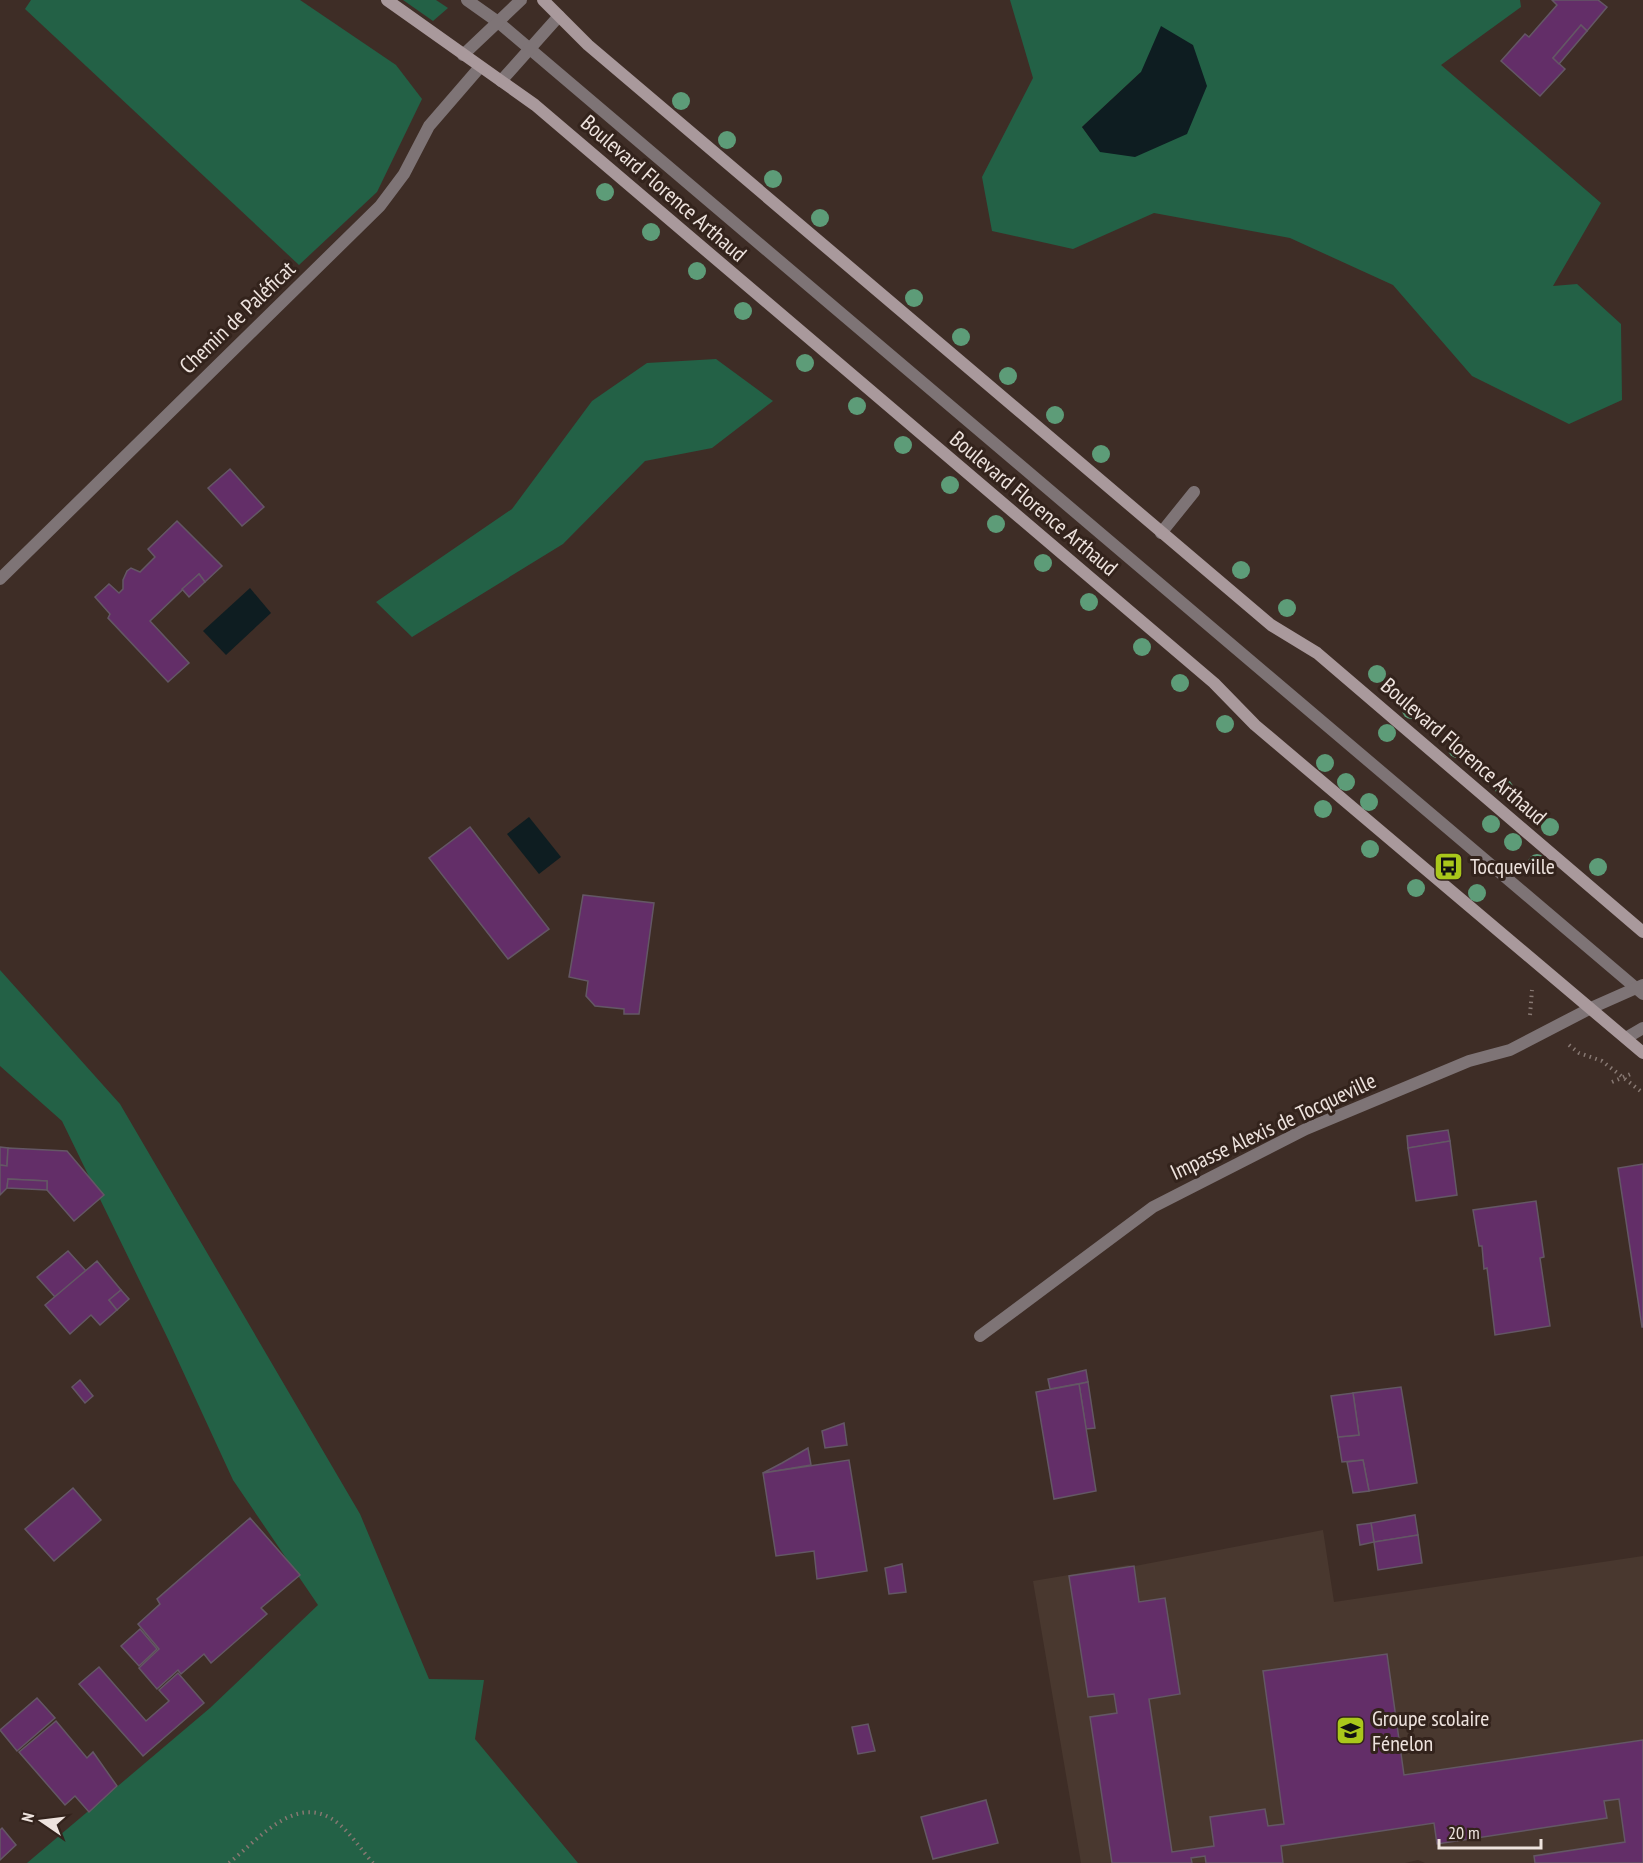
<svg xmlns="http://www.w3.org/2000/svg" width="1643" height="1863" font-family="'PT Sans Narrow',sans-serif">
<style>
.education{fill:#49382f}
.green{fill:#236146;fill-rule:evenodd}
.water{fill:#0e1d21}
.building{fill:#632e68;stroke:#645765;stroke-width:1.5}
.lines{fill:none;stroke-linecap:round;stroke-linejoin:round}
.path{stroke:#877872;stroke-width:4;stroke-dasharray:1.5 4.5;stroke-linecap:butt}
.lane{stroke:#7e7476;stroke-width:12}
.street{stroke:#7e7476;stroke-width:12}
.secondary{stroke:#a9999c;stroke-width:12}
.tree{fill:#5d9c78}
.labels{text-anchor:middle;stroke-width:6;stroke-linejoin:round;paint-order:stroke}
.street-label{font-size:22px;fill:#eee3de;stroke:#33231c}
.poi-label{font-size:22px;fill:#eee3de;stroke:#33231c;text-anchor:start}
</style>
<rect width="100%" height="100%" fill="#3e2d26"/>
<path class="education" d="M1323,1530L1334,1602L1643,1556V1863H1425L1418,1860L1405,1863H1081L1033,1581L1128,1565L1135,1566Z"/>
<g class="green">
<path d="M31,0H300L396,65L422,99L377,192L299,265L25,9Z"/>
<path d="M403,0H436L448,8L433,21Z"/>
<path d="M1010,0H1520L1521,7L1441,65L1601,203L1553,286L1577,284L1621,324L1622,400L1569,424L1472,376L1393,285L1290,238L1154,213L1073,249L992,231L982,177L1033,78ZM1141,72L1101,152L1082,127Z"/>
<path d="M716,359L773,401L712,448L645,461L563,544L412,637L376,602L512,509L592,401L647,363Z"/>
<path d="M0,970L120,1104L360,1514L429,1679L484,1680L475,1739L578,1863H27L210,1708L318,1605L233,1480L168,1339L62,1121L0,1066Z"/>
</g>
<g class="water">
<path d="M1161,26L1193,45L1207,86L1187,134L1135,157L1100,152L1082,127L1141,72Z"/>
<path d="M250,588L271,613L226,655L203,631Z"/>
<path d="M529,817L561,857L539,874L507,834Z"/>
</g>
<g class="building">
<path d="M1552,0H1598L1607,7L1587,31L1581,25L1553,58L1565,69L1540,96L1501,61L1525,34L1529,37L1557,5Z"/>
<path d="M1581,25L1587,31L1559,64L1553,58Z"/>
<path d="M230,469L264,507L242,526L208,488Z"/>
<path d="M177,521L222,566L205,582L199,574L150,621L189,663L168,682L108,618L110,614L95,597L109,584L119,593L123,589V580L127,571L131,568L140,572L155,557L148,549Z"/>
<path d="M199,574L205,582L189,597L182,589Z"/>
<path d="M470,827L549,929L508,959L429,858Z"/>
<path d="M583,895L654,903L639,1014H624V1009L595,1006L586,996L588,981L569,977Z"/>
<path d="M1448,1130L1450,1141L1408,1148L1407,1136Z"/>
<path d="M1450,1141L1457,1195L1416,1201L1408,1148Z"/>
<path d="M0,1147L8,1148L7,1166L0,1165Z"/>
<path d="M8,1148L67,1151L104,1195L74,1221L47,1190V1181L8,1179L7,1188L0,1195V1165L7,1166Z"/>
<path d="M1643,1164V1327H1642L1618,1168Z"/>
<path d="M8,1179L47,1181V1190L7,1188Z"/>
<path d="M1536,1201L1544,1257L1540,1258L1550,1326L1495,1335L1487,1268L1484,1269L1482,1246H1479L1473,1210Z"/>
<path d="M68,1251L86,1271L55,1297L37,1277Z"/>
<path d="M97,1261L121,1290L109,1300L117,1310L100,1325L91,1315L70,1334L45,1305Z"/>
<path d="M121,1290L129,1299L117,1310L109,1300Z"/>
<path d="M1086,1370L1088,1382L1050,1389L1048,1379Z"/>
<path d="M80,1380L93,1396L85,1403L72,1387Z"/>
<path d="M1088,1382L1095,1428L1086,1429L1079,1384Z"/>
<path d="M1079,1384L1096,1491L1054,1499L1036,1392Z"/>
<path d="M1401,1387L1417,1483L1369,1491L1363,1460L1342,1462L1338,1437L1359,1435L1353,1393Z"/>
<path d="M1353,1393L1359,1435L1338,1437L1331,1396Z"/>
<path d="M844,1423L847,1445L825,1448L822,1431Z"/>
<path d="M808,1448L811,1465L763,1473L782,1463Z"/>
<path d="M849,1460L867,1571L817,1579L814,1551L776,1556L763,1473Z"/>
<path d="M1363,1460L1369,1491L1353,1493L1347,1462Z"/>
<path d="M73,1488L101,1520L54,1561L25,1529Z"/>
<path d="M1415,1515L1418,1535L1374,1542L1371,1523Z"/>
<path d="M250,1518L300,1575L261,1608L267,1614L211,1663L204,1654L181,1674L178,1670L157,1689L139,1668L159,1649L138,1624L160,1604L157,1599Z"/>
<path d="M1371,1523L1374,1542L1360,1545L1357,1525Z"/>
<path d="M1418,1535L1422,1563L1378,1570L1374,1542Z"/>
<path d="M902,1564L906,1592L889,1594L885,1568Z"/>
<path d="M1134,1566L1139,1602L1165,1598L1180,1694L1149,1699L1172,1852L1214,1846L1210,1817L1265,1809L1268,1826L1284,1824L1263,1671L1387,1654L1404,1775L1643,1740V1863H1535L1534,1856L1625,1842L1619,1799L1604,1801L1607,1818L1437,1844L1434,1823L1281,1846L1283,1863H1206L1205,1856L1191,1858L1192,1863H1112L1090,1717L1117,1713L1114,1694L1088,1697L1069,1576Z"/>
<path d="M140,1629L157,1649L139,1666L121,1646Z"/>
<path d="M99,1667L146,1721L169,1701L159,1690L178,1673L204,1703L143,1756L79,1684Z"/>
<path d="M37,1698L55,1718L17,1751L0,1730Z"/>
<path d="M56,1721L87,1758L93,1752L117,1786L89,1812L75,1796L65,1805L19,1752Z"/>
<path d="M868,1724L875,1751L858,1754L852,1727Z"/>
<path d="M986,1800L998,1843L933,1859L921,1817Z"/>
<path d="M2,1828L16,1845L0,1860V1830Z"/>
</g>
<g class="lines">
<g class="path">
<path d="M1530,1015L1532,990"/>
<path d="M1569,1045L1579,1053L1602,1061L1643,1093"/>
<path d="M1612,1082L1633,1073"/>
<path d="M229,1863C260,1838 298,1790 339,1824C352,1835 362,1851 373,1863"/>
</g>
<path class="lane" d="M467,0L498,22L1643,994"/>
<g class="street">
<path d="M463,55L521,0"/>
<path d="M501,81L559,16"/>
<path d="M1161,533L1194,492"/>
<path d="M0,579L380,206L404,174L429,126L480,67"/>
<path d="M1626,1038L1643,1028"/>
<path d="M980,1336L1153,1207L1306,1129L1469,1061L1510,1050L1591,1008L1643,985"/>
</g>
<g class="secondary">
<path d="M387,0L535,105L1214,683L1255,725L1643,1053"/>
<path d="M543,0L588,45L1271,625L1317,653L1643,932"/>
</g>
</g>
<g class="tree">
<circle cx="681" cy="101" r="9"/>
<circle cx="727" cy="140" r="9"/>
<circle cx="773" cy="179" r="9"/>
<circle cx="605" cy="192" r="9"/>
<circle cx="820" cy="218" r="9"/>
<circle cx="651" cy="232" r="9"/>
<circle cx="697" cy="271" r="9"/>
<circle cx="914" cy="298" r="9"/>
<circle cx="743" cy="311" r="9"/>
<circle cx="961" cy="337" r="9"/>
<circle cx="805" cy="363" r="9"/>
<circle cx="1008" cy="376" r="9"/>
<circle cx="857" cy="406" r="9"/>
<circle cx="1055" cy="415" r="9"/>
<circle cx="903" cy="445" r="9"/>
<circle cx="1101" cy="454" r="9"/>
<circle cx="950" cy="485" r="9"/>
<circle cx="996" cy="524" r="9"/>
<circle cx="1043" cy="563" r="9"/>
<circle cx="1241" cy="570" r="9"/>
<circle cx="1089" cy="602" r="9"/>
<circle cx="1287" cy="608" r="9"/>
<circle cx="1142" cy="647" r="9"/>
<circle cx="1377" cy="674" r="9"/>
<circle cx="1180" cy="683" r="9"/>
<circle cx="1411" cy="710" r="9"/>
<circle cx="1225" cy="724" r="9"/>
<circle cx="1387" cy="733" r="9"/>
<circle cx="1457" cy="749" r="9"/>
<circle cx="1325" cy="763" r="9"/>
<circle cx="1346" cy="782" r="9"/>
<circle cx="1504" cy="788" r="9"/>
<circle cx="1369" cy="802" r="9"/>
<circle cx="1323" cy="809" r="9"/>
<circle cx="1491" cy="824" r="9"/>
<circle cx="1550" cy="827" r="9"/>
<circle cx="1513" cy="842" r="9"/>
<circle cx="1370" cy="849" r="9"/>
<circle cx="1537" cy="863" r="9"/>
<circle cx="1598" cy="867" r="9"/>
<circle cx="1416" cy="888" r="9"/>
<circle cx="1477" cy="893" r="9"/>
</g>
<defs>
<symbol id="bus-square" viewBox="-11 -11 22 22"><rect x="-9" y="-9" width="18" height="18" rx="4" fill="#a9c71b" stroke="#33231c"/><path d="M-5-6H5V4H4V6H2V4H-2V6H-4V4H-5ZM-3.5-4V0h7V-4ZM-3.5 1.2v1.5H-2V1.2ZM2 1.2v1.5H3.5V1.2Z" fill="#111"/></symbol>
<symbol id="school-square" viewBox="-11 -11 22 22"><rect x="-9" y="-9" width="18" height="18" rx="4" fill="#a9c71b" stroke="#33231c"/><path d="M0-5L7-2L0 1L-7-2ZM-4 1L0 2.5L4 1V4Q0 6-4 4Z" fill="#111"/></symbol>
</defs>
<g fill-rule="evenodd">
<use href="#bus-square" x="1432" y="850" width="33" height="33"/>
<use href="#school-square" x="1334" y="1714" width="33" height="33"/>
</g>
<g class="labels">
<g class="street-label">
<text transform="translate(664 188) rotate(41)" y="8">Boulevard Florence Arthaud</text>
<text transform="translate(237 317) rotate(-44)" y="8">Chemin de Paléficat</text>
<text transform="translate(1034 503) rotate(40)" y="8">Boulevard Florence Arthaud</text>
<text transform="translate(1464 751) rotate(41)" y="8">Boulevard Florence Arthaud</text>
<text transform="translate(1273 1126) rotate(-25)" y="8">Impasse Alexis de Tocqueville</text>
</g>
<g class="poi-label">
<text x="1470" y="874">Tocqueville</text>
<text x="1372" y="1726">Groupe scolaire<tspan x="1372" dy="25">Fénelon</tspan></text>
</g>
</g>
<g transform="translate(42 1821) rotate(284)" stroke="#33231c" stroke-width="4.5" paint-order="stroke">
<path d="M0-4.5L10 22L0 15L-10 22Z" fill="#eee3de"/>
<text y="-9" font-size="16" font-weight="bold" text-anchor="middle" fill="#eee3de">N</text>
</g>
<path d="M1439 1839v9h102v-9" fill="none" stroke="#eee3de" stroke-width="3"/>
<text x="1448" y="1839" font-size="18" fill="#eee3de" stroke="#33231c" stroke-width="4.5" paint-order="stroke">20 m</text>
</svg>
